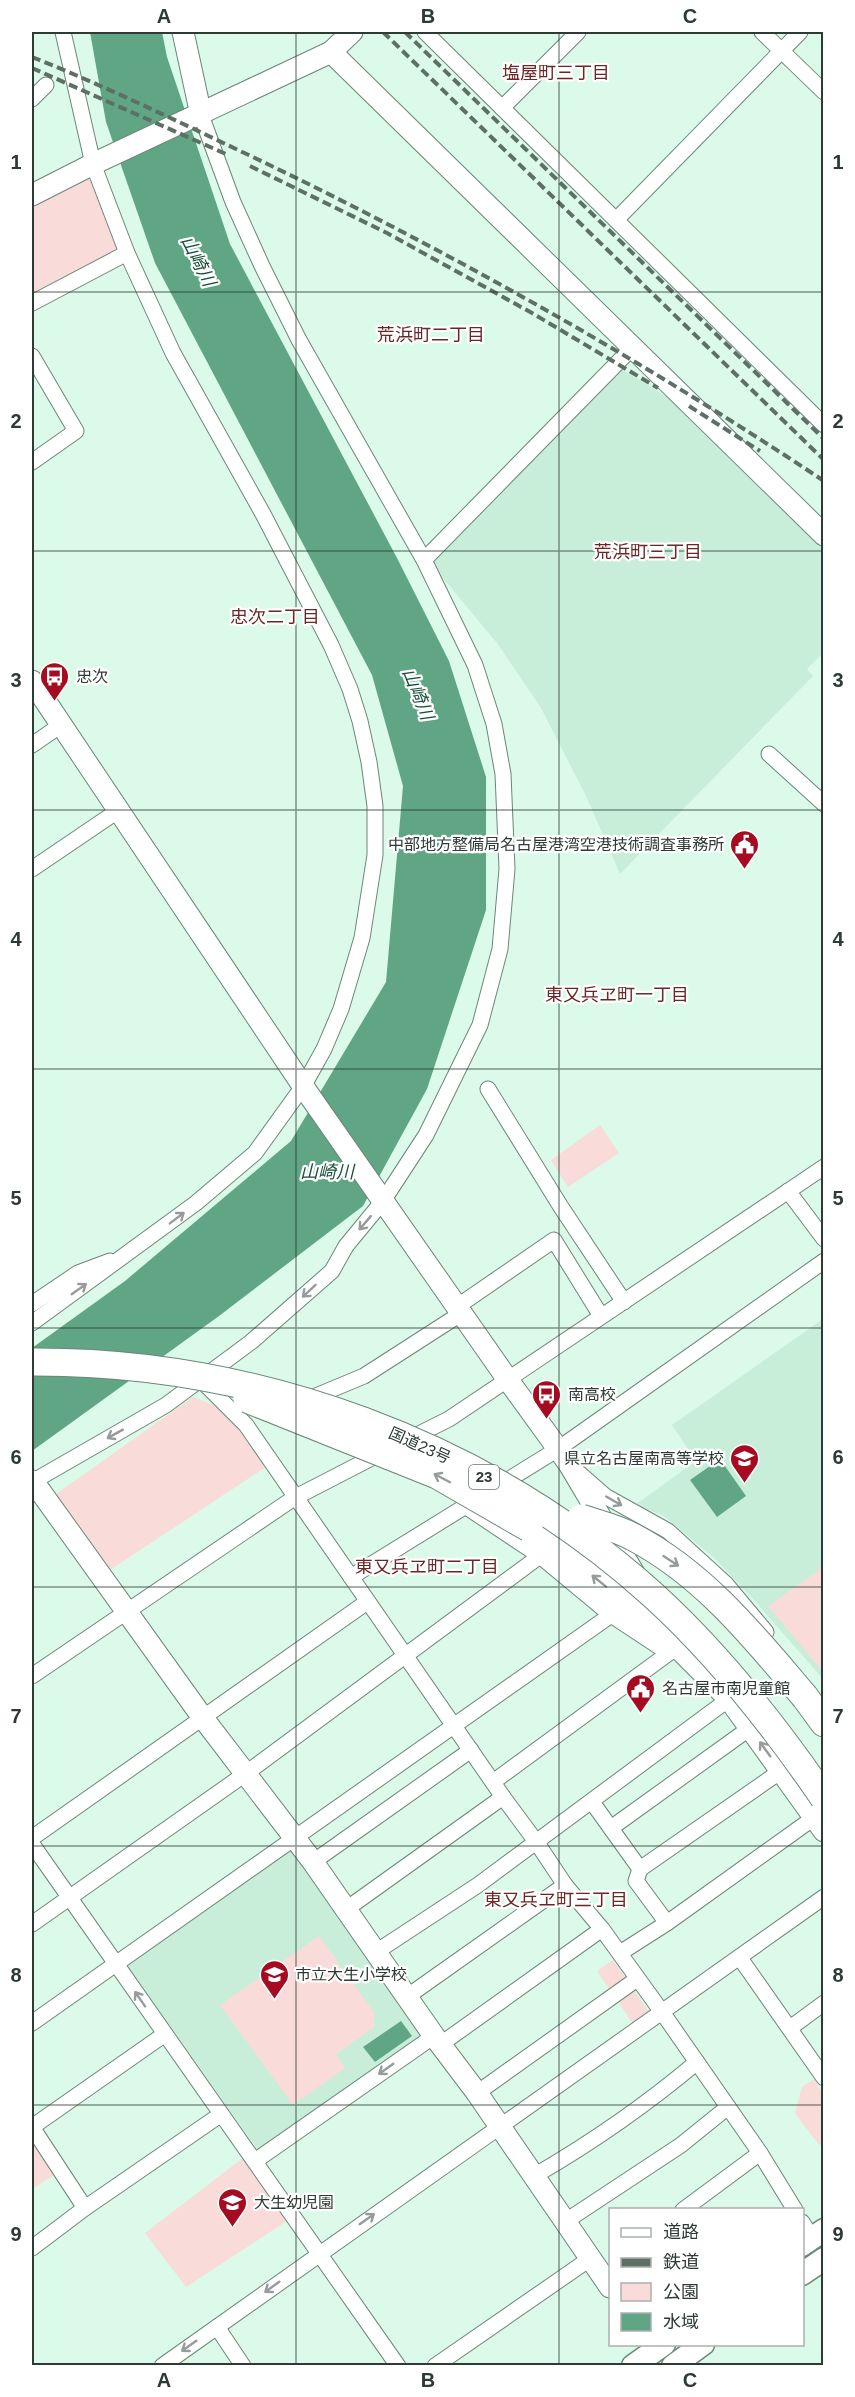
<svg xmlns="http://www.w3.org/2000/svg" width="855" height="2397" font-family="Arial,'Noto Sans JP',sans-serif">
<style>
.built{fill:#c8eeda}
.green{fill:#f9dbd9}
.water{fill:#60a685}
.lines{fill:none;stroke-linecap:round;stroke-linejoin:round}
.street-casing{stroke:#6b8778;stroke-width:17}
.secondary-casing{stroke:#6b8778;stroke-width:23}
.primary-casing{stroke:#6b8778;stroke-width:25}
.highway-casing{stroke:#6b8778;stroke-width:29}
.street{stroke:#fff;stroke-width:15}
.secondary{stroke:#fff;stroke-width:21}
.primary{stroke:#fff;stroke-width:22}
.highway{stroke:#fff;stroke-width:27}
.rail{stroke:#5e6f66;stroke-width:4;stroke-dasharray:9 4.5;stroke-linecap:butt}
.highway-bridge-casing{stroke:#6b8778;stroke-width:29;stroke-linecap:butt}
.highway-bridge{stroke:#fff;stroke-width:27}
.oneway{stroke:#969c9a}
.grid{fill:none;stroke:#2e3a34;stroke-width:1.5;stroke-opacity:0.55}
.labels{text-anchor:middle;stroke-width:4.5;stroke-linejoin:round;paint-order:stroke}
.shield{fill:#fff;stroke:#6d7571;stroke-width:1.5}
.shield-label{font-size:15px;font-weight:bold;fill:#2e3a34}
.poi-label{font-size:16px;fill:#2e3a34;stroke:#fff;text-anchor:start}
.street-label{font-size:16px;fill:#2e3a34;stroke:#fff}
.neighbourhood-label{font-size:18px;fill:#6c2626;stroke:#fff}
.water-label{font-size:18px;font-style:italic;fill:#195039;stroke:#fff}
.neatline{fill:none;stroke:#2e3a34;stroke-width:2}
.grid-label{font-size:20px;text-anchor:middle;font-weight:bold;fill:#2e3a34}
</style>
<rect width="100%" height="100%" fill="#dbfae9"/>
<g class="built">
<path d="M618,367L682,406L823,547V653L807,669L813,676L620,874L587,798L541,708L497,643L431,564Z"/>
<path d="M823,1319V1679L753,1599L715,1559L664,1516L635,1505L696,1461L672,1425Z"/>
<path d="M288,1850H292L421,2033V2038L264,2149H257L128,1966L129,1961Z"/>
</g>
<g class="green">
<path d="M93,164L127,253L32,303V195Z"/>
<path d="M600,1125L619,1153L568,1187L551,1160Z"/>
<path d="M193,1397L224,1409L269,1465L110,1570L56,1494Z"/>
<path d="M823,1564V1672L768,1606L818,1571L817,1569Z"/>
<path d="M319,1936L374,2012V2027L336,2054L345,2068L293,2105L220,2005Z"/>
<path d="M613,1960L626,1978L612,1993L597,1971Z"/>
<path d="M633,1989L650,2013L633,2024L617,2000Z"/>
<path d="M814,2079L823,2094V2143L819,2145L795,2113L802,2087Z"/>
<path d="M32,2140L59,2172L32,2189Z"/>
<path d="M243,2158L287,2221L186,2287L145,2233Z"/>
</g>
<g class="water">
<path d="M90,32H162L167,57L230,244L397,558L449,661L486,777V910L427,1089L363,1206L219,1316L32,1451V1348L125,1281L291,1141L386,982L403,786L372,675L155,263L106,122Z"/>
<path d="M720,1459L746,1496L717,1517L690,1480Z"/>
<path d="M401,2021L412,2036L375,2062L363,2047Z"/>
</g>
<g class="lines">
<defs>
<g id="street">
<path d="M425,32L824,425"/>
<path d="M762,32L824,92"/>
<path d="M32,99L46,85"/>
<path d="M502,108L578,32"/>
<path d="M616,220L800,32"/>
<path d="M32,303L127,253"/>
<path d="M32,356L76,431L32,462"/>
<path d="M424,560L632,348"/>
<path d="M32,745L61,725"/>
<path d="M769,754L824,804"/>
<path d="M32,869L119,810"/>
<path d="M488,1089L561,1207L624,1302"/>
<path d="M788,1191L824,1239"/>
<path d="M32,1304L78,1273L110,1261"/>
<path d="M458,1306L554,1240L601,1316"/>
<path d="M32,1323L196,1203L255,1153L304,1085L324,1049L341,1009L362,938L375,855V806L369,762L360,721L350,689L331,645L263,514L173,353L127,253L93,164L63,32"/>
<path d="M201,1380L246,1425L503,1797L537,1843L565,1885L602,1929L662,2012L760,2153L795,2210"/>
<path d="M304,1401L364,1376L462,1313"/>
<path d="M407,1440L449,1419L824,1167"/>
<path d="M580,1474L605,1496L668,1531L726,1584L766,1632"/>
<path d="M32,1482L166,1405L251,1342L332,1271L346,1246L383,1201L426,1135L480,1025L500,949L507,869L503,774L494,724L475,665L424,560L299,340L262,266L233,202L201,115"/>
<path d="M465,1506L540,1556L611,1615L664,1650"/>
<path d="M351,1577L558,1449L824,1261"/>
<path d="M32,1676L294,1498L383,1452"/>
<path d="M493,1782L669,1653"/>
<path d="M592,1802L640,1869L636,1881L667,1923"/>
<path d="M611,1828L750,1728"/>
<path d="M32,1838L367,1602"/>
<path d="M32,1844L398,2366"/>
<path d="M313,1862L471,1750"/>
<path d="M640,1869L781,1771"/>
<path d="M345,1910L503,1797"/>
<path d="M32,1924L245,1774L540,1556"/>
<path d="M376,1952L478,1885L729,1699"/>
<path d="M620,1953L667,1923L815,1817"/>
<path d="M740,1958L824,2078"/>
<path d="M408,1996L565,1885"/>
<path d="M32,2023L611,1615"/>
<path d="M790,2028L824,2003"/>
<path d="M441,2044L602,1929"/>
<path d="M477,2093L637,1979"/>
<path d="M32,2127L165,2034"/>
<path d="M32,2127L85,2208"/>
<path d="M255,2161L434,2036"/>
<path d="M534,2176C591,2143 646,2105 697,2062"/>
<path d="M683,2210L760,2153"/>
<path d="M566,2221L681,2145L728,2107"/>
<path d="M802,2222L812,2238"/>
<path d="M32,2248L85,2208L220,2115"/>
<path d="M217,2327L243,2366"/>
<path d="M162,2366L824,1897"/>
<path d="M435,2366L591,2258"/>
</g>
<g id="secondary">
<path d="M183,32L201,115"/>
<path d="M331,52L824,535"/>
<path d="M32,195L93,164L331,52L352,32"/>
<path d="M32,681L307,1092L508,1380L569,1464L635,1575"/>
<path d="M33,1481L203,1718L313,1862L434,2036L477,2093L610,2287"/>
<path d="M669,1633L680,1650L729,1699L824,1831"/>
</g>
<g id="primary">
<path d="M802,2245L824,2230"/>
<path d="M802,2274L824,2259"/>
<path d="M633,2366L664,2344"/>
<path d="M673,2366L703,2344"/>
</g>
<g id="highway">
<path d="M529,1528L596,1578L676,1645"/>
<path d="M805,1697L824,1723"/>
</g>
</defs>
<use href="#street" class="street-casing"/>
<use href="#secondary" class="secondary-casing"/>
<use href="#primary" class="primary-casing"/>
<use href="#highway" class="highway-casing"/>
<use href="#street" class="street"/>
<use href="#secondary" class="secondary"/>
<use href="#primary" class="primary"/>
<use href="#highway" class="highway"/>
<g class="rail">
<path d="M383,32L824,460"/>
<path d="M405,32L824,439"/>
<path d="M32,57C107,87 181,123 255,158C451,252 642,360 824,481"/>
<path d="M32,68L226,154"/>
<path d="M250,166L387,233L532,313L658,388"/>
<path d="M689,406L760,451"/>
</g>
<defs>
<g id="highway-bridge">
<path d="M32,1362C257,1361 485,1443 653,1595C719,1655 774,1725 824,1798"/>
<path d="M247,1399L437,1475L529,1528"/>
<path d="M581,1518C598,1524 617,1528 633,1537C704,1574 754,1637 805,1697"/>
</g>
</defs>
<use href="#highway-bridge" class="highway-bridge-casing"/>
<use href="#highway-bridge" class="highway-bridge"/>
</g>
<defs><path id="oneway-shaft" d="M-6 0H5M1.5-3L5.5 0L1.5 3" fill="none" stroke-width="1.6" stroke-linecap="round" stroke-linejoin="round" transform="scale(1.5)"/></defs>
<g class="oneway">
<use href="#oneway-shaft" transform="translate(177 1218) rotate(-37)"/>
<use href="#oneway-shaft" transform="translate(365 1223) rotate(130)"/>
<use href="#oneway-shaft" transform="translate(79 1289) rotate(-35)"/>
<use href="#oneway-shaft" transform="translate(309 1291) rotate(137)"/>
<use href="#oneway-shaft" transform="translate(115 1434) rotate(151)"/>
<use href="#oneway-shaft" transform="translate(442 1478) rotate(-152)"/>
<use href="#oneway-shaft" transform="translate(614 1501) rotate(30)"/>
<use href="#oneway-shaft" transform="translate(671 1561) rotate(33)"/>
<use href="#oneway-shaft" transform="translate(599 1581) rotate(-141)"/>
<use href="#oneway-shaft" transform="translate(765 1749) rotate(-126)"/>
<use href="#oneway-shaft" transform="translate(140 1999) rotate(-125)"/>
<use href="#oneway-shaft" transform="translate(386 2069) rotate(145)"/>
<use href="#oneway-shaft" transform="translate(367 2219) rotate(-35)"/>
<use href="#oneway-shaft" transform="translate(272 2287) rotate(144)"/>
<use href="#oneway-shaft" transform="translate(189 2346) rotate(145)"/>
</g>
<path class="grid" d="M296,32V2366M559,32V2366M32,292H824M32,551H824M32,810H824M32,1069H824M32,1328H824M32,1587H824M32,1846H824M32,2105H824"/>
<defs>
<symbol id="bus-pin" viewBox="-11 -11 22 30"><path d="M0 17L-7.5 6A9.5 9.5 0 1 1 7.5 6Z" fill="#a50c21" stroke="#fff"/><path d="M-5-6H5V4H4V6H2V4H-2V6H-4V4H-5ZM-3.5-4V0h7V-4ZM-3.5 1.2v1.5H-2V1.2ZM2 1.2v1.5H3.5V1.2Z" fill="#fff"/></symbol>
<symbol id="civic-pin" viewBox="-11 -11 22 30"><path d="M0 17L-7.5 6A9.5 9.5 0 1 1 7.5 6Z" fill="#a50c21" stroke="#fff"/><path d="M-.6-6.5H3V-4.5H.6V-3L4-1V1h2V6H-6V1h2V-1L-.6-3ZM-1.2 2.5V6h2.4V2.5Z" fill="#fff"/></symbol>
<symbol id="school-pin" viewBox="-11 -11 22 30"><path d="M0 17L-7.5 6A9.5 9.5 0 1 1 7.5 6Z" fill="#a50c21" stroke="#fff"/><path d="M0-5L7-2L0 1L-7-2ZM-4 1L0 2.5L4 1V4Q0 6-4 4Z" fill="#fff"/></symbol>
</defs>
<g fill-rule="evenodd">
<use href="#bus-pin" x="38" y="660" width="33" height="45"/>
<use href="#civic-pin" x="728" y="828" width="33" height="45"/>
<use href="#bus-pin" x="530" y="1378" width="33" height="45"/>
<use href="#school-pin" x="728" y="1442" width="33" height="45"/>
<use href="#civic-pin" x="624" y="1672" width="33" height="45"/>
<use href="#school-pin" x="258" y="1958" width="33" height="45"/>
<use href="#school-pin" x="216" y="2186" width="33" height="45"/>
</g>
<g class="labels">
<rect class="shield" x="469" y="1465" width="30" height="24" rx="4.5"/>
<g class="shield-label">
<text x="484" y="1482">23</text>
</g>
<g class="poi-label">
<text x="76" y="682">忠次</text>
<text x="724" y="850" text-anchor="end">中部地方整備局名古屋港湾空港技術調査事務所</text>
<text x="568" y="1400">南高校</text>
<text x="724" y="1464" text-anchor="end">県立名古屋南高等学校</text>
<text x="662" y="1694">名古屋市南児童館</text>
<text x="295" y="1980">市立大生小学校</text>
<text x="254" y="2208">大生幼児園</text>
</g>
<g class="street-label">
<text transform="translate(420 1445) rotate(24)" y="6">国道23号</text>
</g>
<g class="neighbourhood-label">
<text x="556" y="79">塩屋町三丁目</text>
<text x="431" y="341">荒浜町二丁目</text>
<text x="648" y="558">荒浜町三丁目</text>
<text x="275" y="623">忠次二丁目</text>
<text x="617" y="1001">東又兵ヱ町一丁目</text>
<text x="427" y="1573">東又兵ヱ町二丁目</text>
<text x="556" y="1906">東又兵ヱ町三丁目</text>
</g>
<g class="water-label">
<text transform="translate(198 261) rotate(63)" y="6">山崎川</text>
<text transform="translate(418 694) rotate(68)" y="6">山崎川</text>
<text x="327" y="1178">山崎川</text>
</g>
</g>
<rect width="855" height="2397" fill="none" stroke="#ffffff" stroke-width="66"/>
<rect x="609" y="2208" width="195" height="138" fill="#ffffff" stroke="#abb0ae" stroke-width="1.5"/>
<rect x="621" y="2228" width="30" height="9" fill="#ffffff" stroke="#abb0ae" stroke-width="1.5"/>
<text x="663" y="2238" font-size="18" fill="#2e3a34">道路</text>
<rect x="621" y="2258" width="30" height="9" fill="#5e6f66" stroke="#abb0ae" stroke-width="1.5"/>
<text x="663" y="2268" font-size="18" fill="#2e3a34">鉄道</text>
<rect x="621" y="2283" width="30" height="18" fill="#f9dbd9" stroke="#abb0ae" stroke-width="1.5"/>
<text x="663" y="2298" font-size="18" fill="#2e3a34">公園</text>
<rect x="621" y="2313" width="30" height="18" fill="#60a685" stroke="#abb0ae" stroke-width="1.5"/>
<text x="663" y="2328" font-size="18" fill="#2e3a34">水域</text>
<rect x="33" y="33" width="789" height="2331" class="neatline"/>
<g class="grid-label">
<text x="164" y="23">A</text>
<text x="428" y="23">B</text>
<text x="690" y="23">C</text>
<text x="16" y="169">1</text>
<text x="838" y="169">1</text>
<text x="16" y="428">2</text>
<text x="838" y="428">2</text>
<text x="16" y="687">3</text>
<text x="838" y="687">3</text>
<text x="16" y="946">4</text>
<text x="838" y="946">4</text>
<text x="16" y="1205">5</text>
<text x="838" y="1205">5</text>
<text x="16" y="1464">6</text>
<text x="838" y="1464">6</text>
<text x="16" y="1723">7</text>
<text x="838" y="1723">7</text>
<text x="16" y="1982">8</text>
<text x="838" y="1982">8</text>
<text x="16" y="2241">9</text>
<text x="838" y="2241">9</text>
<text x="164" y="2387">A</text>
<text x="428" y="2387">B</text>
<text x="690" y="2387">C</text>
</g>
</svg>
